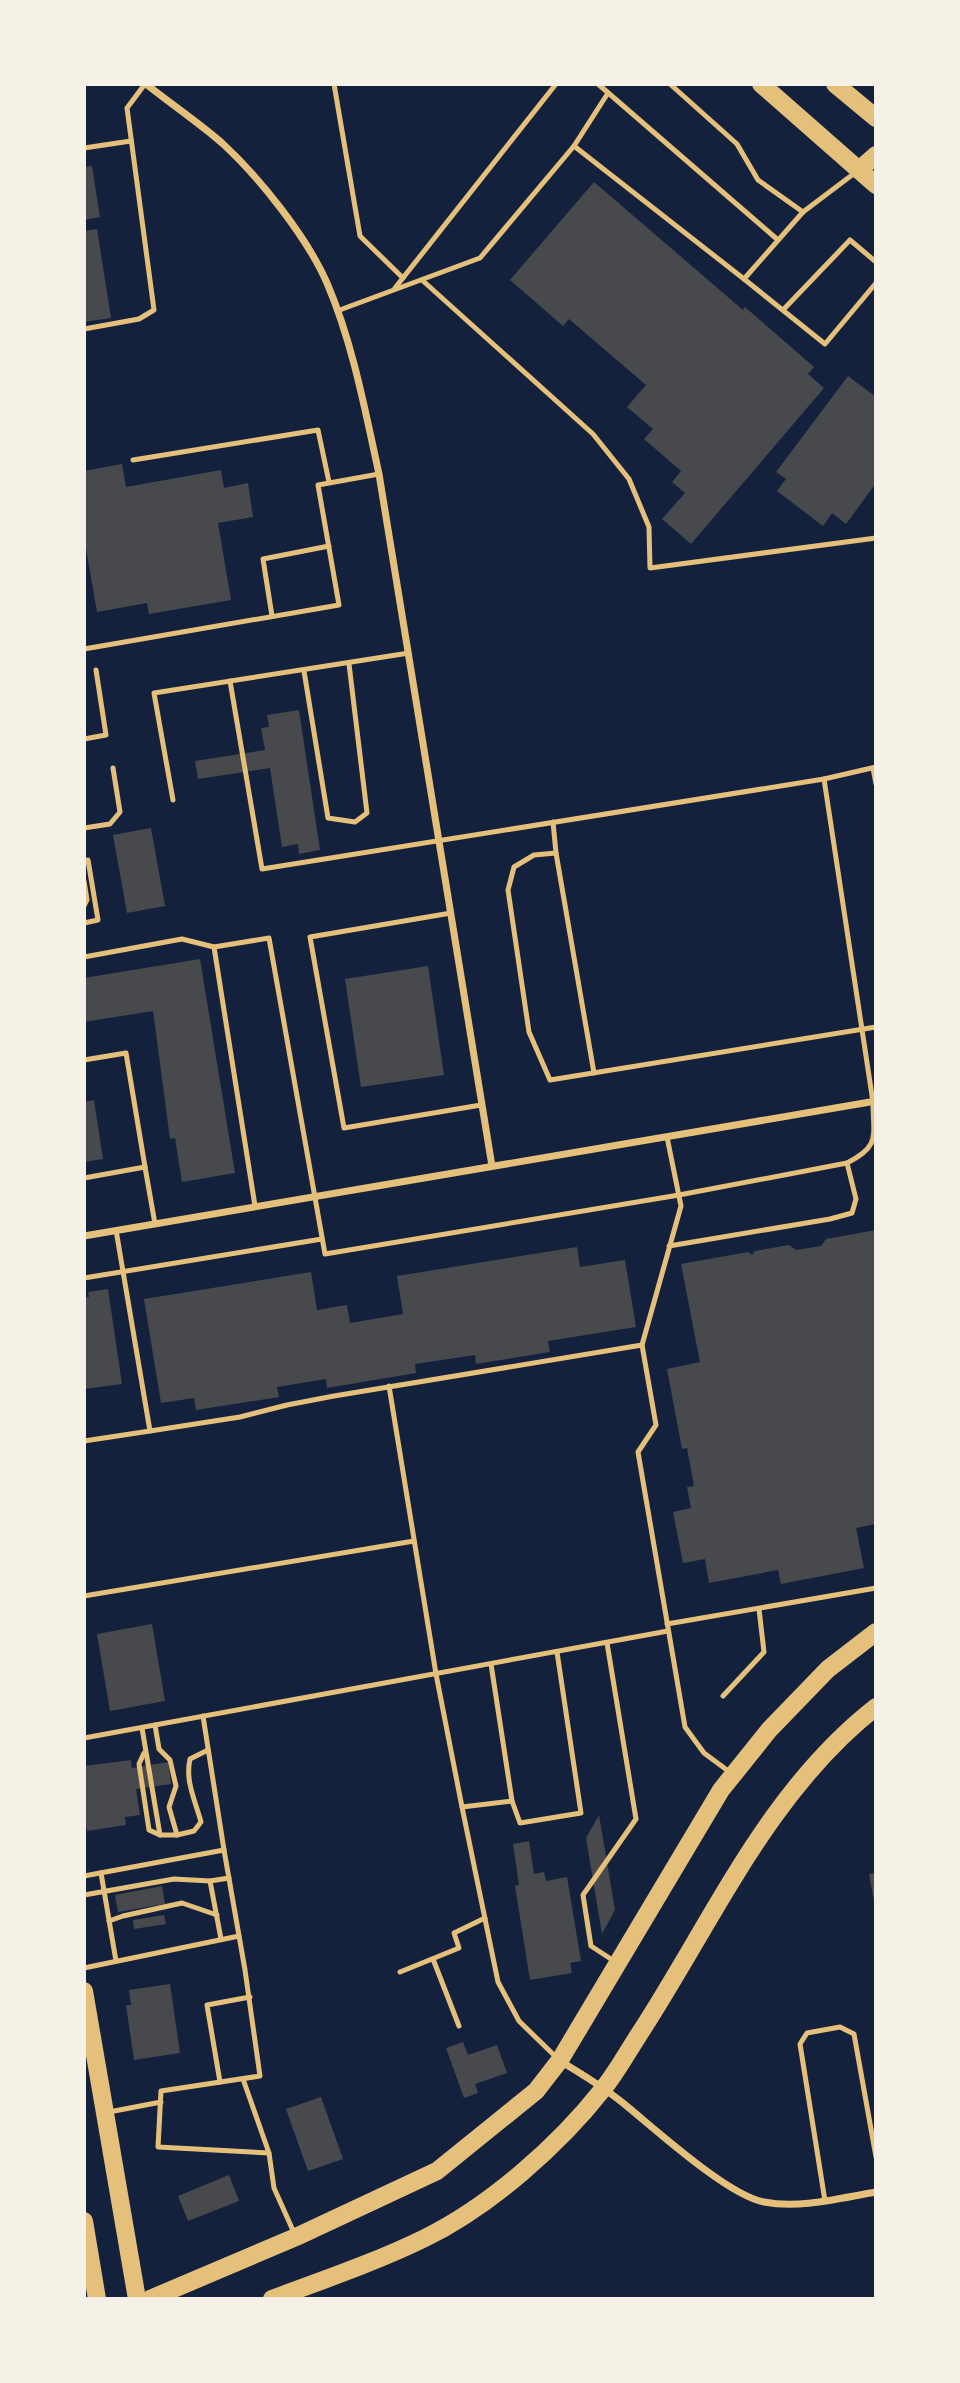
<svg xmlns="http://www.w3.org/2000/svg" width="960" height="2383" font-family="Manrope,sans-serif">
<style>
.building{fill:#48494c}
.lines{fill:none;stroke-linecap:round;stroke-linejoin:round}
.service{stroke:#e5c07b;stroke-width:5}
.minor{stroke:#e5c07b;stroke-width:7}
.primary{stroke:#e5c07b;stroke-width:18}
</style>
<rect width="100%" height="100%" fill="#14213d"/>
<g class="building">
<path d="M92,166L100,217L84,220V167Z"/>
<path d="M594,182L743,310L745,307L814,367L808,374L824,388L691,544L662,519L685,493L672,482L681,471L644,439L653,429L627,407L646,385L569,319L563,326L510,280Z"/>
<path d="M97,229L111,318L84,322V231Z"/>
<path d="M848,376L876,397V483L846,524L832,513L823,526L777,491L786,479L776,472Z"/>
<path d="M122,464L126,487L221,470L224,488L248,483L253,517L218,523L231,600L149,614L147,603L97,612L84,537V471Z"/>
<path d="M299,710L320,850L299,854L298,844L282,847L270,768L198,779L195,761L265,750L261,728L269,727L267,715Z"/>
<path d="M151,828L165,906L127,913L113,835Z"/>
<path d="M200,959L235,1173L182,1182L175,1138L170,1139L153,1011L84,1022V978Z"/>
<path d="M428,966L444,1075L361,1087L345,979Z"/>
<path d="M94,1100L103,1159L84,1162V1102Z"/>
<path d="M876,1230V1524L856,1528L864,1568L781,1584L778,1570L709,1583L705,1559L683,1563L673,1512L691,1508L687,1487L694,1486L687,1448L682,1449L667,1369L700,1362L681,1264L748,1252L752,1255L755,1251L789,1245L796,1250L821,1246L826,1239Z"/>
<path d="M577,1247L580,1267L625,1260L636,1327L548,1341L550,1352L476,1364L475,1355L415,1364L416,1373L327,1388L326,1379L277,1387L279,1397L196,1410L194,1398L161,1403L144,1299L311,1272L317,1310L347,1305L350,1323L403,1314L397,1276Z"/>
<path d="M108,1289L122,1384L84,1389V1298L89,1297L88,1292Z"/>
<path d="M152,1624L165,1701L110,1711L97,1634Z"/>
<path d="M131,1760L132,1768L168,1762L171,1784L136,1789L140,1815L125,1817L126,1825L87,1831L84,1813V1766Z"/>
<path d="M599,1815L615,1910L602,1934L586,1838Z"/>
<path d="M529,1841L534,1874L544,1872L546,1881L567,1877L581,1961L570,1963L572,1973L530,1980L515,1886L519,1885L513,1844Z"/>
<path d="M876,1873V1907H875L869,1874Z"/>
<path d="M162,1886L165,1904L118,1912L115,1895Z"/>
<path d="M164,1915L166,1924L134,1929L133,1920Z"/>
<path d="M170,1984L180,2053L134,2060L126,2005H131L129,1990Z"/>
<path d="M463,2042L468,2055L497,2045L507,2073L475,2084L478,2093L464,2098L446,2048Z"/>
<path d="M321,2097L343,2159L308,2171L286,2109Z"/>
<path d="M229,2175L239,2201L188,2221L178,2196Z"/>
</g>
<g class="lines">
<g class="service">
<path d="M334,84L360,236L403,278"/>
<path d="M598,84L778,240"/>
<path d="M670,84L737,144L758,180L803,212"/>
<path d="M608,93L574,146L744,279"/>
<path d="M84,148L131,141"/>
<path d="M856,172L803,212L744,279L825,344L876,283"/>
<path d="M422,280L593,434L629,479L649,527L650,568L876,538"/>
<path d="M395,288L556,84"/>
<path d="M783,310L850,240L876,262"/>
<path d="M337,311L480,258L574,146"/>
<path d="M84,329L139,319L154,310L127,108L145,84"/>
<path d="M133,460L318,430L329,482"/>
<path d="M272,616L263,559L329,546"/>
<path d="M84,649L339,605L318,485L379,474"/>
<path d="M304,671L328,818L355,822L367,813L349,664"/>
<path d="M230,681L262,869L824,779"/>
<path d="M84,739L106,735L96,670"/>
<path d="M873,768L876,784"/>
<path d="M173,800L154,693L409,653"/>
<path d="M553,822L556,853L534,855L514,867L508,890L529,1032L550,1080L876,1027"/>
<path d="M84,828L110,824L120,812L113,768"/>
<path d="M556,853L594,1073"/>
<path d="M84,861L88,860L98,920L84,923"/>
<path d="M84,881L87,900L84,906"/>
<path d="M451,913L310,937L344,1128L481,1105"/>
<path d="M84,957L182,939L214,947"/>
<path d="M84,1060L126,1053L145,1167L84,1178"/>
<path d="M145,1167L155,1224"/>
<path d="M255,1206L214,947L269,938L325,1254L679,1195L847,1163C881,1146 873,1136 873,1102L824,779L876,767"/>
<path d="M116,1230L150,1431L240,1417L287,1405L334,1396L642,1345L681,1206L667,1137"/>
<path d="M669,1246L830,1219L852,1213L856,1199L847,1163"/>
<path d="M84,1278L322,1239"/>
<path d="M642,1345L656,1425L638,1452L685,1727L704,1753L731,1773"/>
<path d="M389,1386L436,1674L462,1807L512,1801L520,1823L581,1813L557,1652"/>
<path d="M84,1441L150,1431"/>
<path d="M84,1596L414,1541"/>
<path d="M667,1624L876,1588"/>
<path d="M607,1643L636,1819L583,1895L591,1946L614,1961"/>
<path d="M491,1664L512,1801"/>
<path d="M723,1696L764,1652L759,1609"/>
<path d="M155,1725L159,1749L170,1760L176,1786L169,1807L177,1835L194,1831L201,1822C195,1800 185,1781 190,1759L208,1750"/>
<path d="M142,1728L160,1835H177"/>
<path d="M84,1738L668,1631"/>
<path d="M144,1753L139,1764L149,1830L160,1835"/>
<path d="M462,1807L498,1982L519,2021L558,2059"/>
<path d="M224,1850L245,1970L260,2076L161,2091L158,2147L269,2153"/>
<path d="M101,1873L116,1961"/>
<path d="M84,1876L224,1850L203,1716"/>
<path d="M210,1881L221,1939"/>
<path d="M84,1895L174,1879L210,1881L229,1878"/>
<path d="M109,1921L123,1916L182,1903L217,1915"/>
<path d="M433,1959L459,2026"/>
<path d="M84,1968L239,1936"/>
<path d="M400,1972L459,1948L454,1933L485,1918"/>
<path d="M243,2079L269,2153L274,2188L295,2235"/>
<path d="M220,2082L207,2005L250,1997"/>
<path d="M109,2112L161,2102"/>
<path d="M825,2201L800,2044L807,2033L840,2027L854,2034L876,2157"/>
</g>
<g class="minor">
<path d="M146,84C171,104 198,122 222,143C259,177 307,237 327,283C353,344 365,410 379,474L492,1166"/>
<path d="M84,1236L876,1101"/>
<path d="M560,2061C582,2074 603,2087 623,2103C654,2128 727,2195 764,2202C800,2209 840,2198 876,2192"/>
</g>
<g class="primary">
<path d="M761,84L876,185"/>
<path d="M835,84L876,118"/>
<path d="M859,170L876,155"/>
<path d="M84,1991L137,2299"/>
<path d="M84,2221L97,2299"/>
<path d="M150,2299L296,2237L437,2171L536,2091L560,2060L721,1790L769,1730L828,1669L876,1632"/>
<path d="M272,2299C323,2280 376,2262 425,2238C490,2206 558,2146 603,2089C616,2073 627,2053 638,2036C712,1923 767,1792 876,1707"/>
</g>
</g>
<rect width="960" height="2383" fill="none" stroke="#f6f1e7" stroke-width="172"/>
</svg>
